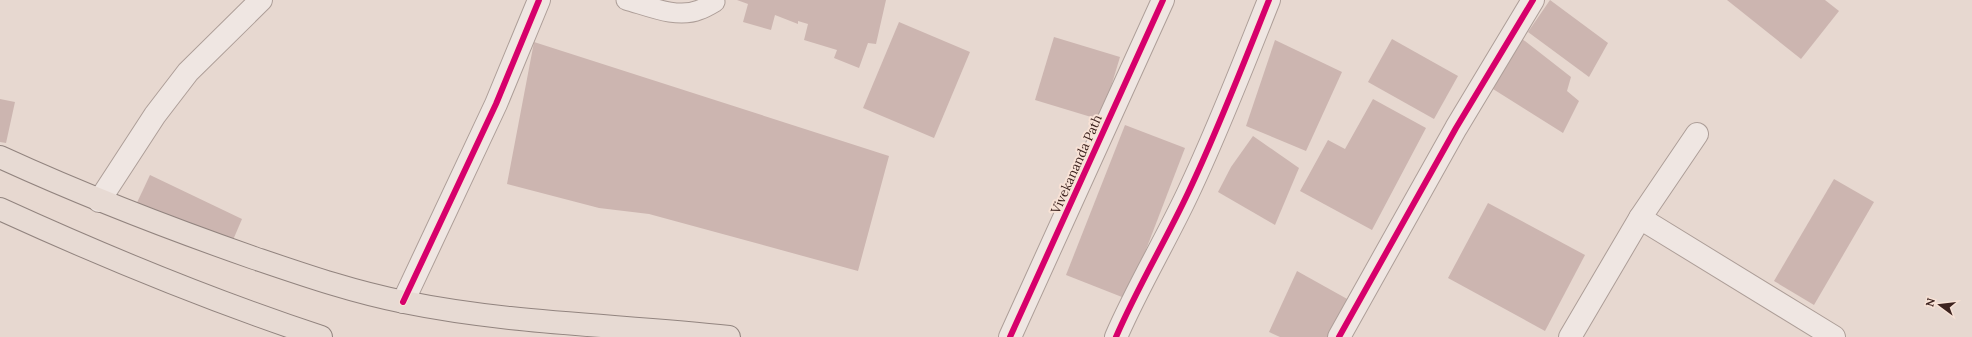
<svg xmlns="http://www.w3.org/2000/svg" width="1972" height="337" font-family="Lora,serif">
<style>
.building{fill:#ccb5b0}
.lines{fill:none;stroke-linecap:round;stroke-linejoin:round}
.lane-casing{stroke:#ad9e98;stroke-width:21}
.street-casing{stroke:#ad9e98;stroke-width:24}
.primary-casing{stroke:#92847f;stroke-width:24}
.lane{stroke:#efe6e2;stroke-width:19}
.street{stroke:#efe6e2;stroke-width:22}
.primary{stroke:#e7dad3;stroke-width:22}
.cycleway-casing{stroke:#f8e2d6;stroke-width:8}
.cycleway{stroke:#d6006c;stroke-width:6}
.labels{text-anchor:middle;stroke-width:4;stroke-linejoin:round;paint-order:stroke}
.street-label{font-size:13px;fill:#3d231f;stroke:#f8e2d6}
</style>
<rect width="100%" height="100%" fill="#e7d8d0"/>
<g class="building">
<path d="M737,0H886L876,44L868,43L859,68L834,58L837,50L804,40L808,24L798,21V24L775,15L771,30L743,22L748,4Z"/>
<path d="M1550,0L1608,43L1589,77L1528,32Z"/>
<path d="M1727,0H1825L1839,11L1801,59Z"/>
<path d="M899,22L970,52L934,138L863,108Z"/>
<path d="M1054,37L1120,57L1101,120L1035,100Z"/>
<path d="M1521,38L1571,77L1567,91L1579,101L1563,133L1493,89Z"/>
<path d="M1392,39L1458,76L1434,119L1368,82Z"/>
<path d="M1275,40L1342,72L1306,151L1246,126Z"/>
<path d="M534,42L889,156L858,271L649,214L599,208L507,184Z"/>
<path d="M0,99L15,102L6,143L0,142Z"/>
<path d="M1373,99L1426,128L1372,230L1300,191L1328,140L1345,149Z"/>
<path d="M1125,125L1185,148L1127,299L1066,275Z"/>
<path d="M1253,136L1299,168L1275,225L1218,192L1231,167Z"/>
<path d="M150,175L242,219L233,240L134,209Z"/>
<path d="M1834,179L1874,202L1814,305L1774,281Z"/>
<path d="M1488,203L1585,255L1545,331L1448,278Z"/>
<path d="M1297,271L1349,300L1330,337H1280L1269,332Z"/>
</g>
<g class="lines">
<defs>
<path id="lane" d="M626,0C648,6 677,19 699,10C705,8 710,5 715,2"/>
<g id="street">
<path d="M99,201L155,115L188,72L261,0"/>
<path d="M1640,218L1834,337"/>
<path d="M403,302L496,104L539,0"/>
<path d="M1010,337L1163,0"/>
<path d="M1116,337C1137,288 1165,242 1188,193C1218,130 1243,65 1269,0"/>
<path d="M1339,337L1456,128L1533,0"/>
<path d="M1570,337L1640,218L1697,134"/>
</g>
<g id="primary">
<path d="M0,157C83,195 168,228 254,258C304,275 353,292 404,302C511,324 621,325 729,337"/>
<path d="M0,209C105,257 212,301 321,337"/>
</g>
</defs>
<use href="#lane" class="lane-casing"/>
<use href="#street" class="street-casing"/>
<use href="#primary" class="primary-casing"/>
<use href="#lane" class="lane"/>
<use href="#street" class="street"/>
<use href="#primary" class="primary"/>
<defs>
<g id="cycleway">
<path d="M403,302L496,104L539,0"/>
<path d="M1010,337L1163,0"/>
<path d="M1116,337C1137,288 1165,242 1188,193C1218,130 1243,65 1269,0"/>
<path d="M1339,337L1456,128L1533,0"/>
</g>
</defs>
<use href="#cycleway" class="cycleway-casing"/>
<use href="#cycleway" class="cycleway"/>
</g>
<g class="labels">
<g class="street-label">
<text transform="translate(1076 164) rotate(-66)" y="5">Vivekananda Path</text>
</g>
</g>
<g transform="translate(1940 305) rotate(285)" stroke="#f8e2d6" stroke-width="3" paint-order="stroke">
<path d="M0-3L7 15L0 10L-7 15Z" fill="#3d231f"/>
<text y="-6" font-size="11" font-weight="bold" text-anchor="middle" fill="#3d231f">N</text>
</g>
</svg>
